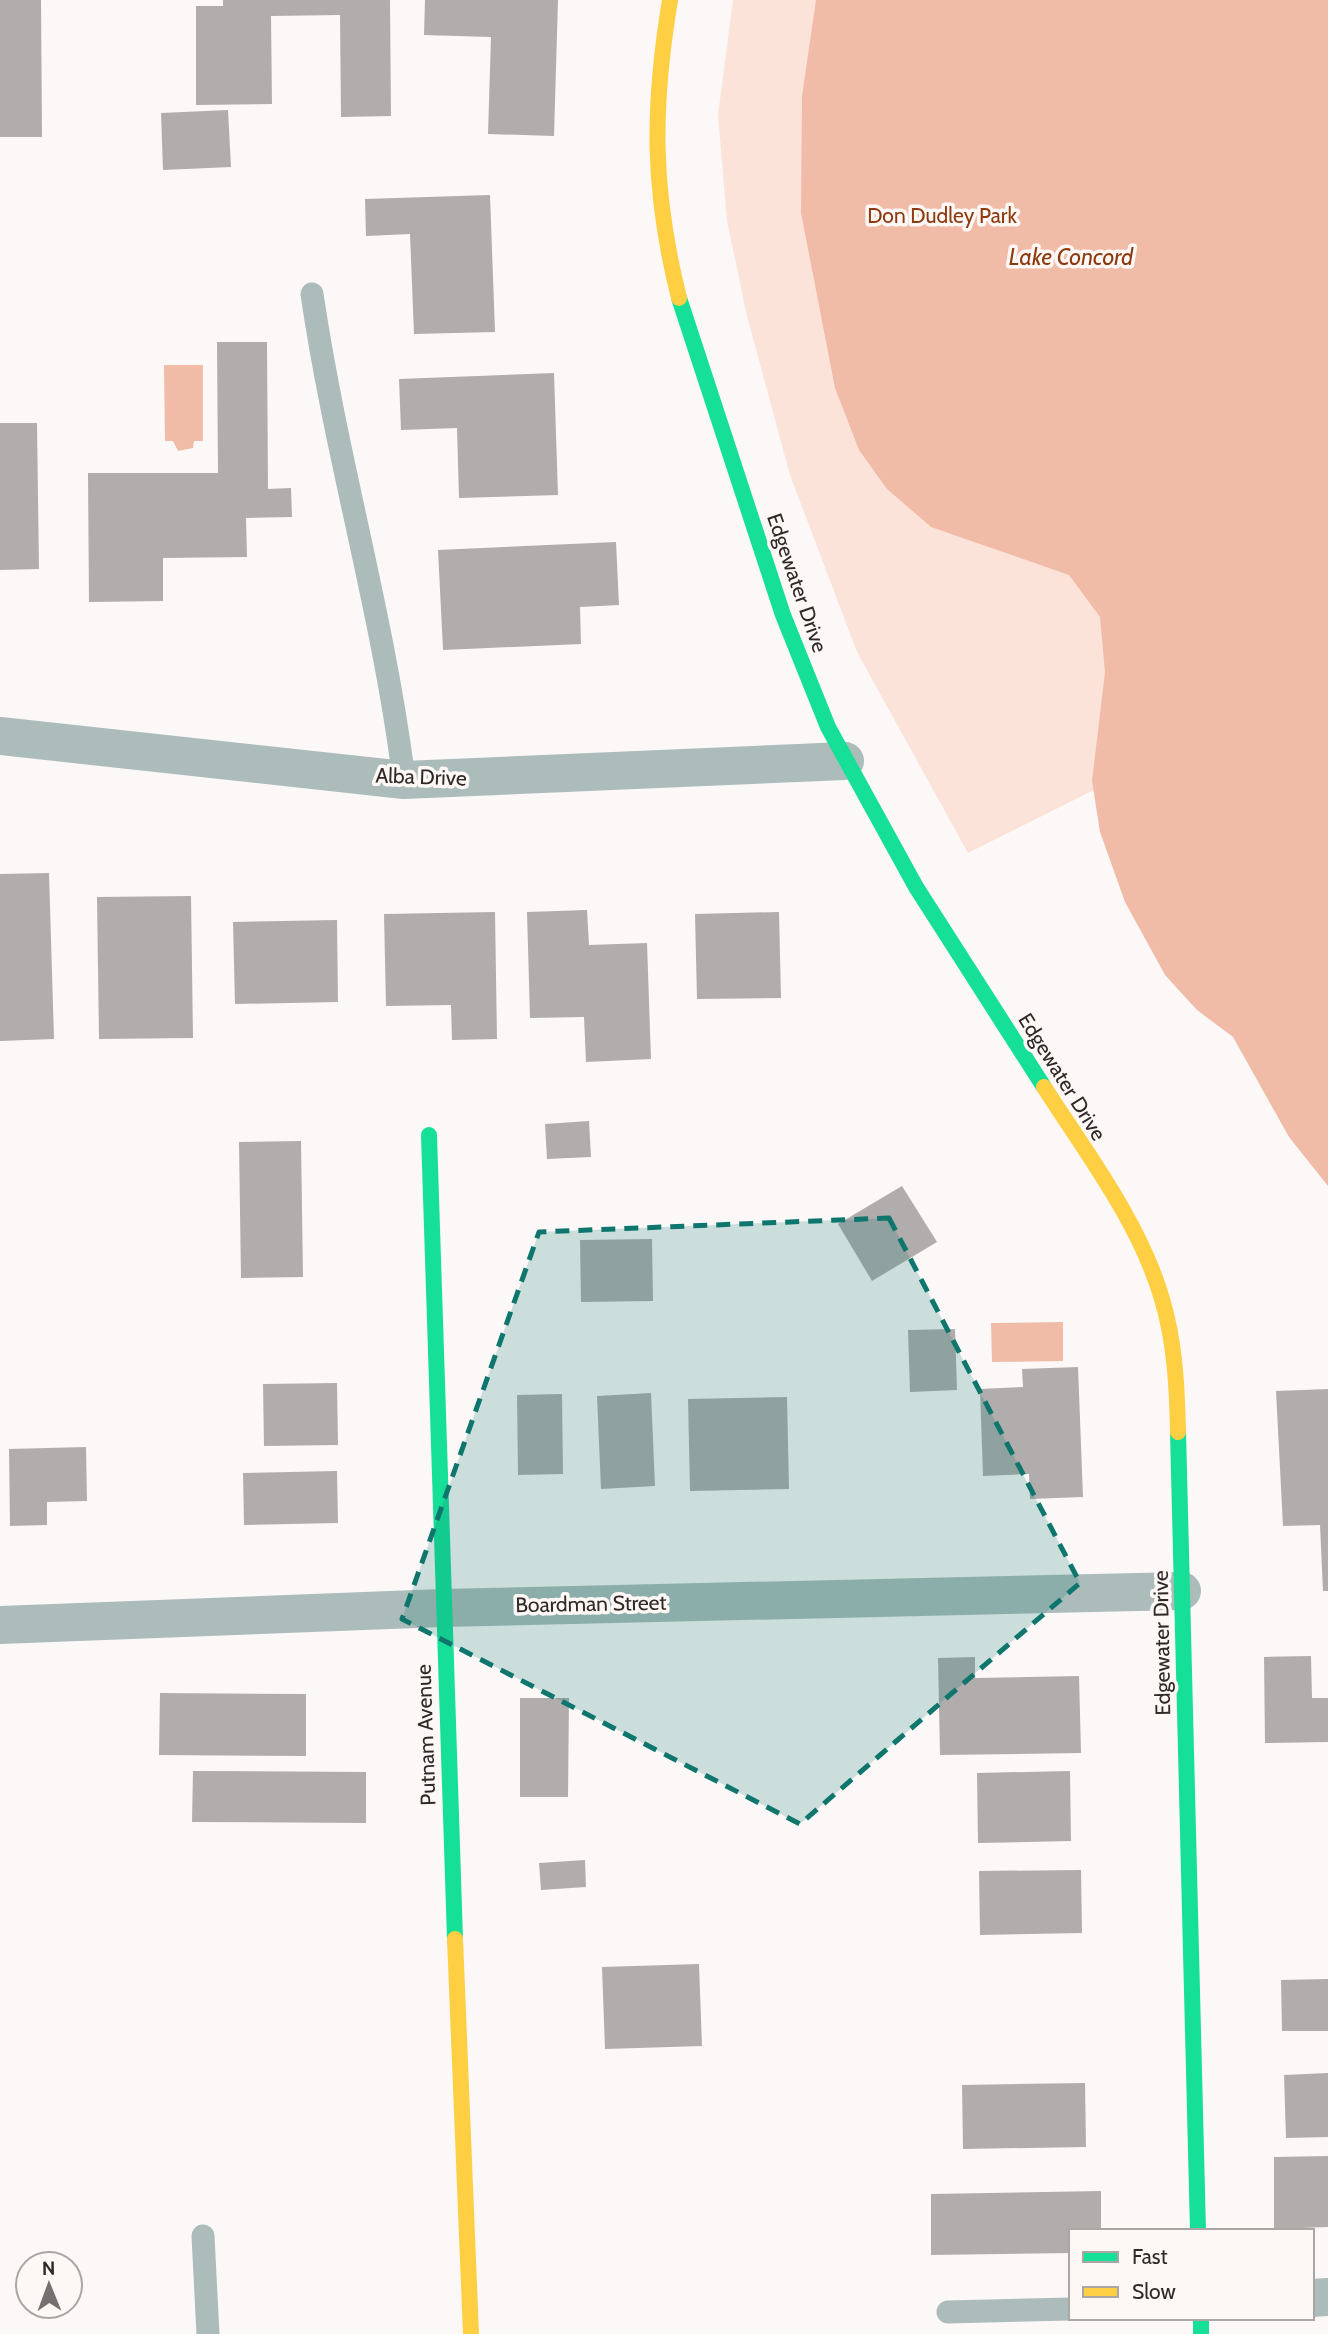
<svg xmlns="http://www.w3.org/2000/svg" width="1328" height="2334" font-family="Cabin,sans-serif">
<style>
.green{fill:#fce3d9}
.water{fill:#f0bca7}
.building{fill:#b1adac}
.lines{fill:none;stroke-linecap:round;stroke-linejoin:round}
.lane{stroke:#acbcbb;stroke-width:23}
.street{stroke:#acbcbb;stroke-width:38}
.fast{stroke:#16e098;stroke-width:16}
.slow{stroke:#ffcf43;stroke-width:16}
.marked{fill:#0f766e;fill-opacity:0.2;stroke:#0f766e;stroke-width:5;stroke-dasharray:14 9;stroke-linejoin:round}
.labels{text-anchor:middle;stroke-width:7;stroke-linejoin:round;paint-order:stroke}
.park-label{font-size:21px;fill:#8d3a0f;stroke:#fdf7f5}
.street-label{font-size:21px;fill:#2f2927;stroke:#fdf7f5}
.water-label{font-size:23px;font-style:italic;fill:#8d390e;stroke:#fdf7f5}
</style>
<rect width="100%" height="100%" fill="#fbf8f7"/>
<path class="green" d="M733,0H1328L1164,755L968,853L857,652L790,475L747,316L727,221L718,115Z"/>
<g class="water">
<path d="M816,0H1328V1186L1289,1137L1233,1037L1197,1010L1165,975L1125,902L1100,832L1092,781L1105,672L1100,617L1069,575L931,527L887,489L859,450L835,388L801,213L802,96Z"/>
<path d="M164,365H203V441H194L193,448L178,451L173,441H165Z"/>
<path d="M1063,1322V1361L992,1362L991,1323Z"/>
</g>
<g class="building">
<path d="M0,0H41L42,137H0Z"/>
<path d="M223,0H390L391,116L341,117L340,15L271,16L272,104L196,105V6H223Z"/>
<path d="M425,0H558L554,136L488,134L491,37L424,35Z"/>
<path d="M228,110L231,167L163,170L161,113Z"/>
<path d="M490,195L495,332L414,334L410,234L366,236L365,199Z"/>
<path d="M217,342H267L268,489L291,488L292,517L246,518L247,557L163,558V601L89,602L88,473H218Z"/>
<path d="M554,373L558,495L459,498L457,428L401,430L399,379Z"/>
<path d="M0,423H37L39,569L0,570Z"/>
<path d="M616,542L619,605L580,607L581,644L443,650L438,550Z"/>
<path d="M49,873L54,1039L0,1041V874Z"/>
<path d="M191,896L193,1038L99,1039L97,897Z"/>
<path d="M587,910L589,945L647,943L651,1059L586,1062L584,1017L530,1018L527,912Z"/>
<path d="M495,912L497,1039L452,1040L451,1005L386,1006L384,914Z"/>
<path d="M779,912L781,998L697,999L695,914Z"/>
<path d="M337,920L338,1002L235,1004L233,922Z"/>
<path d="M589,1121L591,1157L547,1159L545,1124Z"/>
<path d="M301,1141L303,1277L241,1278L239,1142Z"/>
<path d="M902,1186L937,1242L872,1281L838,1224Z"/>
<path d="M652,1239L653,1301L581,1302L580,1240Z"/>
<path d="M955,1329L957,1390L910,1392L908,1330Z"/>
<path d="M1078,1367L1083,1497L1030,1499L1029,1474L983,1476L980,1389L1023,1387L1022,1369Z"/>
<path d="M337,1383L338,1445L264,1446L263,1384Z"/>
<path d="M1328,1389V1591H1323L1320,1525L1283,1526L1276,1391Z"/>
<path d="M651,1393L655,1486L601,1489L597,1396Z"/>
<path d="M562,1394L563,1474L518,1475L517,1395Z"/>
<path d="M787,1397L789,1489L690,1491L688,1399Z"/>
<path d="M86,1447L87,1501L47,1502V1525L10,1526L9,1449Z"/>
<path d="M337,1471L338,1523L244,1525L243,1473Z"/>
<path d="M1311,1656L1312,1698H1328V1742L1265,1743L1264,1657Z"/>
<path d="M975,1657V1678L1079,1676L1081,1753L940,1755L938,1658Z"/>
<path d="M160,1693L306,1694V1756L159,1755Z"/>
<path d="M520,1698H569L568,1797H520Z"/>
<path d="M193,1771L366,1772V1823L192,1822Z"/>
<path d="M1070,1771L1071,1841L978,1843L977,1773Z"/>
<path d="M585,1860L586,1887L541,1890L539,1863Z"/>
<path d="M1081,1870L1082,1933L980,1935L979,1871Z"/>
<path d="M699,1964L702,2046L605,2049L602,1967Z"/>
<path d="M1328,1979V2031H1282L1281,1980Z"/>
<path d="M1328,2073V2137L1286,2138L1284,2075Z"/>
<path d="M1085,2083L1086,2147L963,2149L962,2085Z"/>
<path d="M1328,2156V2227L1274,2229V2157Z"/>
<path d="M1101,2191V2231H1071V2253L931,2255V2194Z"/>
</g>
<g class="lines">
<g class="lane">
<path d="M312,294C336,458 384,617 404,780"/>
<path d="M203,2236L208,2334"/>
<path d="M948,2312L1071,2309"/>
</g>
<g class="street">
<path d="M0,736L404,780L845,761"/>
<path d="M0,1625L442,1608L1182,1591"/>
<path d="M1312,2298L1328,2297"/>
</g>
<g class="fast">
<path d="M679,298L783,615L828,727L916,887L1044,1087"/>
<path d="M429,1135L455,1939"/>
<path d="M1178,1432L1198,2231"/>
<path d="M1201,2318V2334"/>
</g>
<g class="slow">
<path d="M670,0C652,109 652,190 679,298"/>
<path d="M1044,1087C1087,1154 1140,1223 1162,1299C1175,1342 1177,1387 1178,1432"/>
<path d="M455,1939L471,2334"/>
</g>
</g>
<path class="marked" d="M889,1218L1080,1583L800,1824L402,1619L539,1232Z"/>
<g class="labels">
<g class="park-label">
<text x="942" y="223">Don Dudley Park</text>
</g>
<g class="street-label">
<text transform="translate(797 583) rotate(71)" y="7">Edgewater Drive</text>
<text transform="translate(421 777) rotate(2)" y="7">Alba Drive</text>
<text transform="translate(1062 1077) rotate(58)" y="7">Edgewater Drive</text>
<text transform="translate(591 1604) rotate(-1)" y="7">Boardman Street</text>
<text transform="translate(1162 1643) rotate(-91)" y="7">Edgewater Drive</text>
<text transform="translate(426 1735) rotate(-92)" y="7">Putnam Avenue</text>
</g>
<g class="water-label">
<text x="1071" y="265">Lake Concord</text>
</g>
</g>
<rect x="1069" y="2229" width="245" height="91" fill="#fdf7f5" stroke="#aba5a3" stroke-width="2"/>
<rect x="1083" y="2252" width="35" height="10" fill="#16e098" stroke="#aba5a3" stroke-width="2"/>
<text x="1132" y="2264" font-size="21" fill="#2f2927">Fast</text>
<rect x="1083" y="2287" width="35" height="10" fill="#ffcf43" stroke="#aba5a3" stroke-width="2"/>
<text x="1132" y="2299" font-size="21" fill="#2f2927">Slow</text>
<g transform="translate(49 2285) rotate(359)"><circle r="33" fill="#fdf7f5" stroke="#aba5a3" stroke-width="2"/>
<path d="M0-5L12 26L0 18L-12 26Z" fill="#767170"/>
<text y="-10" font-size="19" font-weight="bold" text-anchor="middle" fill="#2f2927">N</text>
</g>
</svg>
